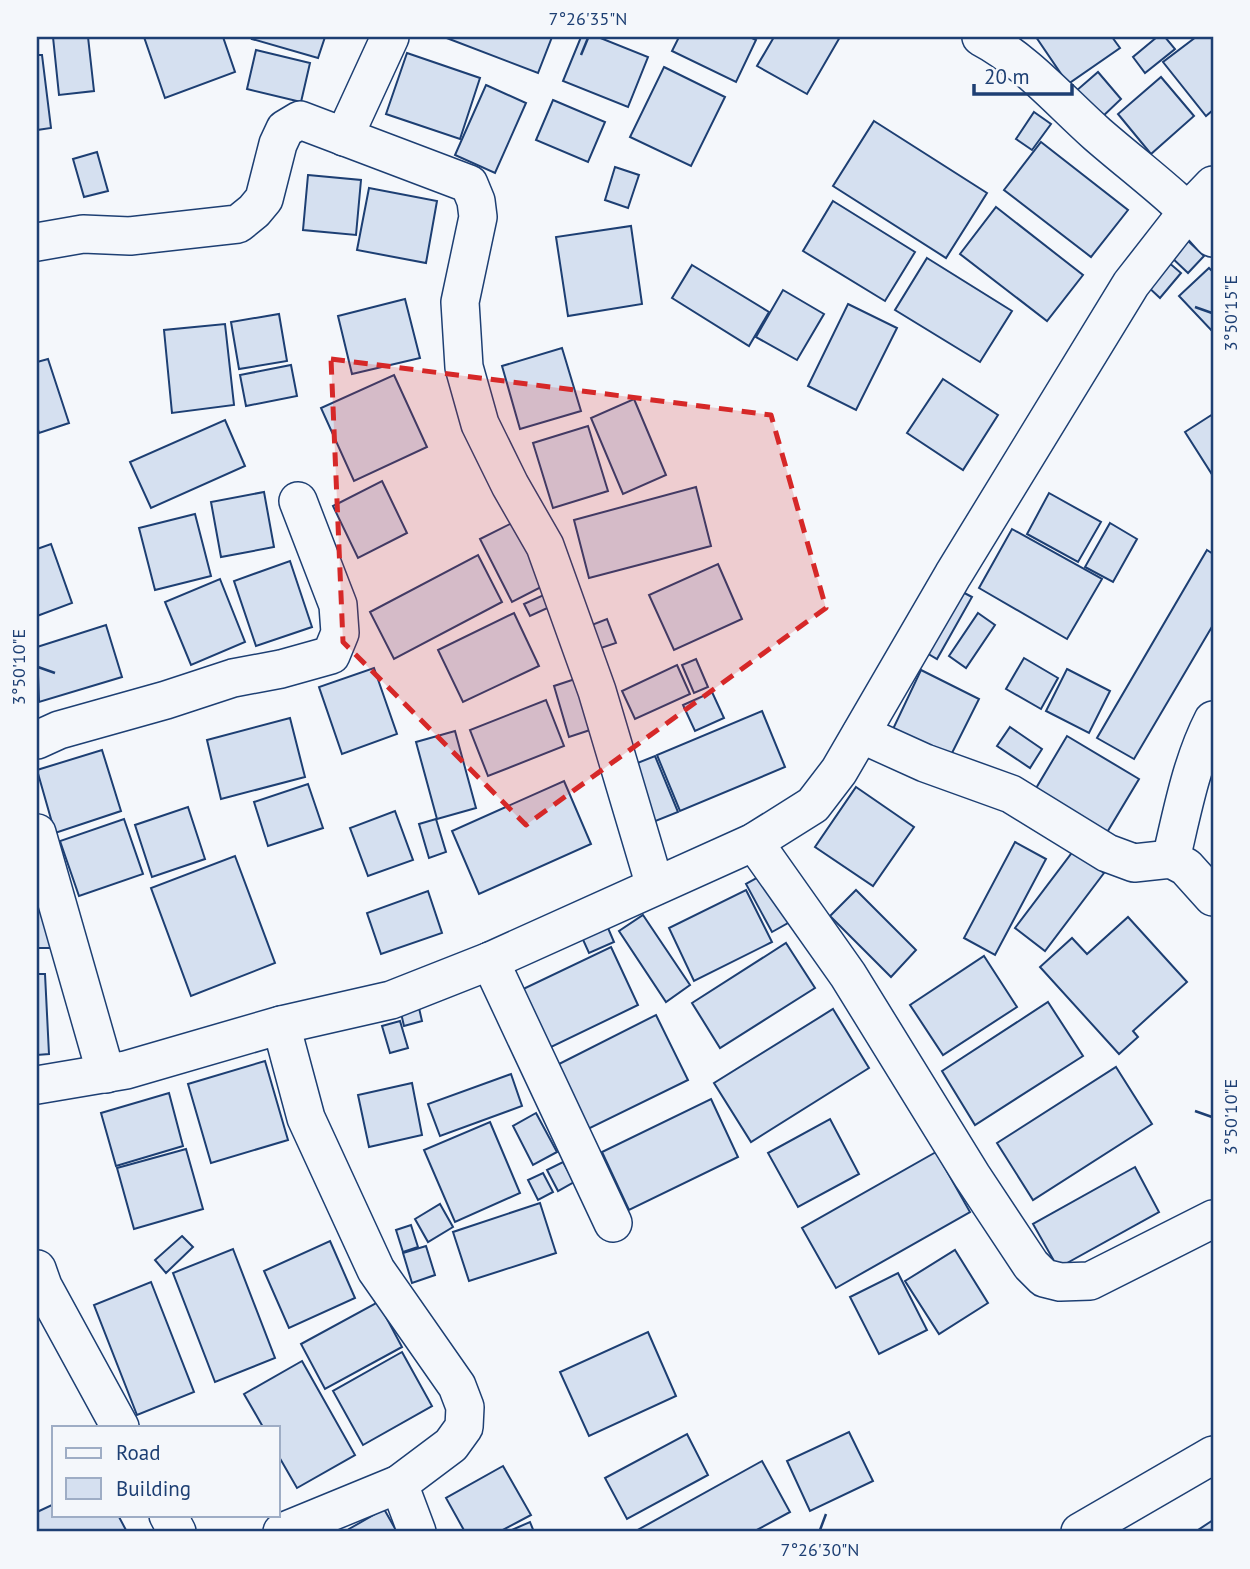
<svg xmlns="http://www.w3.org/2000/svg" width="1250" height="1569" font-family="'PT Sans',sans-serif">
<style>
.building{fill:#d5e0f0;stroke:#1d3f73;stroke-width:2}
.lines{fill:none;stroke-linecap:round;stroke-linejoin:round}
.minor-casing{stroke:#1d3f73;stroke-width:40}
.minor{stroke:#f4f7fb;stroke-width:37}
.marked{fill:#d62828;fill-opacity:0.2;stroke:#d62828;stroke-width:5;stroke-dasharray:14 9;stroke-linejoin:round}
.ticks{fill:none;stroke:#1d3f73;stroke-width:2.5}
.neatline{fill:none;stroke:#1d3f73;stroke-width:2.5}
.ticks-label{font-size:18px;text-anchor:middle;fill:#1d3f73}
</style>
<rect width="100%" height="100%" fill="#f4f7fb"/>
<g class="building">
<path d="M53,37H88L94,91L59,95Z"/>
<path d="M144,37H223L235,72L165,98Z"/>
<path d="M253,37H325L318,58L252,39Z"/>
<path d="M444,37H552L538,73Z"/>
<path d="M581,37H598L648,57L628,107L563,81Z"/>
<path d="M679,37H750L756,40L736,82L672,51Z"/>
<path d="M774,37H840L807,94L757,66Z"/>
<path d="M1036,37H1112L1120,48L1068,84Z"/>
<path d="M1157,37H1165L1175,49L1145,73L1133,57Z"/>
<path d="M1196,37H1213V110L1206,116L1163,62Z"/>
<path d="M256,50L310,63L301,102L247,89Z"/>
<path d="M407,53L480,78L460,139L386,114Z"/>
<path d="M37,55H42L51,128L37,130Z"/>
<path d="M664,67L725,97L691,166L630,137Z"/>
<path d="M1098,72L1121,99L1100,119L1076,91Z"/>
<path d="M1161,77L1194,116L1151,154L1118,114Z"/>
<path d="M486,85L526,103L495,173L455,155Z"/>
<path d="M553,100L605,122L588,162L536,140Z"/>
<path d="M1034,112L1051,124L1032,150L1016,139Z"/>
<path d="M874,121L987,193L946,258L833,186Z"/>
<path d="M1041,142L1128,210L1091,257L1004,190Z"/>
<path d="M97,152L108,191L84,197L73,159Z"/>
<path d="M615,167L639,175L628,208L605,200Z"/>
<path d="M308,175L361,180L356,235L303,230Z"/>
<path d="M369,188L437,201L426,263L357,250Z"/>
<path d="M833,201L915,252L885,301L803,251Z"/>
<path d="M996,207L1083,275L1047,321L960,254Z"/>
<path d="M631,226L642,304L568,316L556,237Z"/>
<path d="M1185,238L1204,256L1188,273L1169,255Z"/>
<path d="M927,258L1012,311L980,362L895,310Z"/>
<path d="M1167,261L1181,273L1160,298L1146,285Z"/>
<path d="M692,265L769,312L749,346L672,298Z"/>
<path d="M1209,268L1213,272V332L1179,296Z"/>
<path d="M783,290L824,314L797,360L756,337Z"/>
<path d="M405,299L420,358L352,374L338,316Z"/>
<path d="M848,304L897,328L856,410L808,386Z"/>
<path d="M279,314L287,361L239,369L231,322Z"/>
<path d="M225,324L234,405L172,413L164,330Z"/>
<path d="M562,348L581,411L520,429L502,366Z"/>
<path d="M48,359L69,423L39,433L37,426V362Z"/>
<path d="M291,365L297,396L246,406L240,375Z"/>
<path d="M394,375L427,447L354,481L321,408Z"/>
<path d="M943,379L998,415L963,470L907,433Z"/>
<path d="M634,399L666,475L623,494L591,418Z"/>
<path d="M1213,414V476L1185,432Z"/>
<path d="M225,420L245,466L151,508L130,462Z"/>
<path d="M588,426L608,491L553,508L533,443Z"/>
<path d="M382,481L407,533L358,558L333,506Z"/>
<path d="M696,487L711,546L589,578L574,520Z"/>
<path d="M264,492L274,547L221,557L211,502Z"/>
<path d="M1049,493L1101,522L1078,562L1027,534Z"/>
<path d="M195,514L211,576L155,590L139,528Z"/>
<path d="M516,521L547,584L512,602L480,539Z"/>
<path d="M1110,523L1137,539L1113,582L1085,567Z"/>
<path d="M1012,529L1102,579L1067,639L979,588Z"/>
<path d="M51,544L72,603L37,616V549Z"/>
<path d="M1207,550L1213,554V625L1134,759L1097,738Z"/>
<path d="M478,555L502,602L394,659L370,612Z"/>
<path d="M290,561L312,627L256,646L234,581Z"/>
<path d="M718,564L742,619L674,650L649,595Z"/>
<path d="M220,579L245,642L191,665L165,602Z"/>
<path d="M955,588L972,597L937,659L920,649Z"/>
<path d="M548,593L554,605L530,616L524,604Z"/>
<path d="M514,613L539,666L463,702L438,650Z"/>
<path d="M978,613L995,625L966,668L949,656Z"/>
<path d="M607,619L616,643L598,649L589,626Z"/>
<path d="M106,625L122,677L39,702L37,647Z"/>
<path d="M1024,658L1058,678L1041,709L1006,689Z"/>
<path d="M696,659L708,687L694,693L682,665Z"/>
<path d="M677,665L690,694L635,719L622,691Z"/>
<path d="M374,668L397,734L342,754L319,687Z"/>
<path d="M1067,669L1110,691L1089,733L1046,711Z"/>
<path d="M921,670L979,699L950,757L893,729Z"/>
<path d="M578,678L593,729L569,737L554,686Z"/>
<path d="M712,692L724,718L695,731L683,705Z"/>
<path d="M546,700L564,746L488,776L470,730Z"/>
<path d="M762,711L785,767L680,811L657,755Z"/>
<path d="M290,718L305,777L221,799L207,740Z"/>
<path d="M1010,727L1042,749L1030,768L997,746Z"/>
<path d="M455,731L476,808L437,819L416,742Z"/>
<path d="M1067,736L1139,779L1106,834L1035,790Z"/>
<path d="M102,750L121,811L55,833L37,770Z"/>
<path d="M655,756L678,812L653,822L630,766Z"/>
<path d="M564,781L591,844L479,894L452,831Z"/>
<path d="M308,784L323,828L268,846L254,802Z"/>
<path d="M856,787L914,827L873,886L815,847Z"/>
<path d="M188,807L205,859L152,877L135,825Z"/>
<path d="M395,811L413,860L368,876L350,828Z"/>
<path d="M124,819L143,874L79,896L60,841Z"/>
<path d="M436,819L446,852L429,858L419,824Z"/>
<path d="M1015,842L1046,859L995,955L964,938Z"/>
<path d="M1074,850L1104,873L1045,951L1015,928Z"/>
<path d="M235,856L275,963L191,996L151,888Z"/>
<path d="M769,871L795,919L772,932L746,884Z"/>
<path d="M746,890L772,942L694,981L669,928Z"/>
<path d="M856,890L916,950L891,977L830,916Z"/>
<path d="M428,891L442,933L381,954L367,913Z"/>
<path d="M37,898L53,948H37Z"/>
<path d="M643,915L690,985L666,1002L619,931Z"/>
<path d="M1128,917L1187,982L1133,1031L1138,1037L1119,1054L1040,967L1072,938L1087,954Z"/>
<path d="M605,921L614,942L589,953L580,933Z"/>
<path d="M786,943L815,988L720,1048L692,1003Z"/>
<path d="M611,947L638,1005L547,1049L519,991Z"/>
<path d="M984,956L1017,1007L943,1055L910,1005Z"/>
<path d="M37,974H45L49,1054L37,1055Z"/>
<path d="M1048,1002L1083,1056L975,1125L942,1071Z"/>
<path d="M419,1008L422,1021L404,1026L401,1013Z"/>
<path d="M833,1009L869,1068L751,1142L714,1083Z"/>
<path d="M656,1015L688,1080L588,1129L557,1065Z"/>
<path d="M400,1021L408,1048L390,1053L382,1026Z"/>
<path d="M265,1061L288,1140L211,1163L188,1084Z"/>
<path d="M1116,1067L1152,1124L1033,1200L997,1143Z"/>
<path d="M511,1074L522,1106L440,1136L428,1104Z"/>
<path d="M412,1083L422,1135L369,1147L358,1095Z"/>
<path d="M169,1093L183,1146L116,1166L101,1113Z"/>
<path d="M711,1099L738,1157L629,1210L602,1152Z"/>
<path d="M536,1113L557,1152L533,1165L513,1126Z"/>
<path d="M830,1119L859,1174L798,1207L768,1153Z"/>
<path d="M490,1122L520,1193L455,1222L424,1150Z"/>
<path d="M186,1149L203,1209L134,1229L117,1168Z"/>
<path d="M936,1152L970,1212L836,1288L802,1228Z"/>
<path d="M563,1162L574,1182L558,1191L547,1170Z"/>
<path d="M1135,1167L1159,1212L1058,1268L1033,1224Z"/>
<path d="M543,1173L553,1192L538,1200L528,1180Z"/>
<path d="M540,1203L556,1253L469,1281L453,1232Z"/>
<path d="M440,1204L453,1227L428,1242L415,1219Z"/>
<path d="M411,1225L418,1247L403,1252L396,1230Z"/>
<path d="M182,1236L193,1247L166,1273L155,1260Z"/>
<path d="M330,1241L355,1298L289,1328L264,1271Z"/>
<path d="M426,1246L435,1275L412,1283L403,1253Z"/>
<path d="M233,1249L275,1358L215,1382L173,1273Z"/>
<path d="M955,1250L988,1303L939,1334L905,1281Z"/>
<path d="M898,1273L927,1330L879,1354L850,1297Z"/>
<path d="M151,1282L194,1392L137,1415L94,1305Z"/>
<path d="M378,1302L402,1347L325,1389L301,1344Z"/>
<path d="M648,1332L676,1396L589,1436L560,1372Z"/>
<path d="M402,1352L432,1406L363,1445L333,1391Z"/>
<path d="M302,1361L355,1455L297,1488L278,1455V1427H263L244,1394Z"/>
<path d="M849,1432L873,1481L810,1511L787,1461Z"/>
<path d="M687,1434L708,1475L627,1519L605,1478Z"/>
<path d="M762,1461L790,1512L753,1532H634Z"/>
<path d="M503,1466L531,1515L499,1532H465L446,1498Z"/>
<path d="M54,1504V1515H118L127,1532H37V1512Z"/>
<path d="M384,1509L397,1532H351L349,1529Z"/>
<path d="M1213,1520V1532H1195Z"/>
<path d="M530,1522L534,1532H507Z"/>
</g>
<g class="lines">
<defs>
<g id="minor">
<path d="M981,37C1025,60 1060,101 1097,134C1136,168 1179,199 1213,238"/>
<path d="M344,137L390,37"/>
<path d="M37,242L83,234L130,236L238,224L254,211L264,199L278,144L285,129L300,120L469,184L476,201L478,217L460,302L464,367L480,424L510,485L545,546L597,691L655,886"/>
<path d="M861,734L925,763L1011,794L1107,853L1134,863L1171,859L1186,867L1213,897"/>
<path d="M37,740L59,730L166,700L233,678L281,669L331,655L340,633L338,605L298,501"/>
<path d="M37,833L106,1074"/>
<path d="M754,842L848,975L972,1176L1031,1265L1044,1278L1060,1282L1090,1281L1213,1219"/>
<path d="M1171,859C1182,813 1191,763 1213,720"/>
<path d="M490,961L613,1223"/>
<path d="M281,1025L306,1118L376,1270L457,1386L465,1407L464,1427L451,1445L399,1484L282,1532"/>
<path d="M37,1085L126,1070L281,1025L391,1000L490,961L754,842L813,805L839,771L953,575L1131,284L1188,211L1213,185"/>
<path d="M37,1269L43,1286L120,1427"/>
<path d="M399,1484L417,1532"/>
<path d="M168,1515L177,1532"/>
<path d="M1080,1532L1213,1455"/>
</g>
</defs>
<use href="#minor" class="minor-casing"/>
<use href="#minor" class="minor"/>
</g>
<path class="marked" d="M331,359L771,415L826,608L526,825L343,642Z"/>
<path class="ticks" d="M581,55L588,38M1195,307L1212,313M38,667L55,673M1195,1111L1212,1117M820,1530L826,1514"/>
<rect width="1250" height="1569" fill="none" stroke="#f4f7fb" stroke-width="77"/>
<rect x="52" y="1426" width="228" height="91" fill="#f4f7fb" stroke="#9eadc5" stroke-width="2"/>
<rect x="66" y="1448" width="35" height="10" fill="#f4f7fb" stroke="#9eadc5" stroke-width="2"/>
<text x="116" y="1460" font-size="21" fill="#1d3f73">Road</text>
<rect x="66" y="1478" width="35" height="21" fill="#d5e0f0" stroke="#9eadc5" stroke-width="2"/>
<text x="116" y="1496" font-size="21" fill="#1d3f73">Building</text>
<path d="M974 84v10h98v-10" fill="none" stroke="#1d3f73" stroke-width="3.5"/>
<text x="984" y="84" font-size="21" fill="#1d3f73" stroke="#f4f7fb" stroke-width="5" paint-order="stroke">20 m</text>
<rect x="38" y="38" width="1174" height="1492" class="neatline"/>
<g class="ticks-label">
<text x="588" y="25">7°26'35"N</text>
<text transform="translate(1231 313) rotate(-90)" y="6">3°50'15"E</text>
<text transform="translate(19 667) rotate(-90)" y="6">3°50'10"E</text>
<text transform="translate(1231 1117) rotate(-90)" y="6">3°50'10"E</text>
<text x="820" y="1556">7°26'30"N</text>
</g>
</svg>
